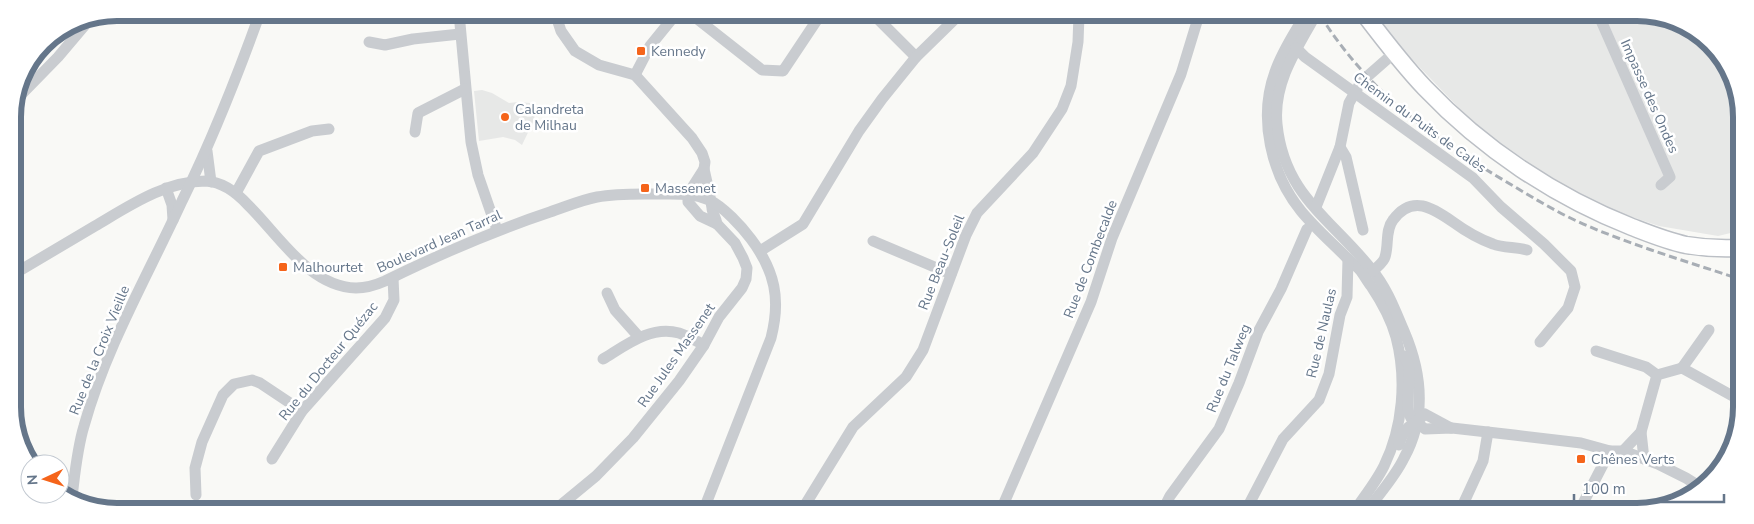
<svg xmlns="http://www.w3.org/2000/svg" width="1754" height="524" font-family="'Nunito Sans',sans-serif">
<style>
.built{fill:#e7e8e7}
.lines{fill:none;stroke-linecap:round;stroke-linejoin:round}
.secondary-casing{stroke:#bbbfc5;stroke-width:19}
.minor{stroke:#c9ccd0;stroke-width:11}
.secondary{stroke:#fff;stroke-width:16}
.rail{stroke:#a8aeb5;stroke-width:3;stroke-dasharray:8 4;stroke-linecap:butt}
.poi-dot{fill:#f5641a;stroke:#fff;stroke-width:2}
.labels{text-anchor:middle;stroke-width:5;stroke-linejoin:round;paint-order:stroke}
.poi-label{font-size:14px;fill:#65768a;stroke:#fff;text-anchor:start}
.street-label{font-size:14px;fill:#65768a;stroke:#fff}
.rim{fill:none;stroke:#65768a;stroke-width:6}
</style>
<rect width="100%" height="100%" fill="#f9f9f6"/>
<g class="built">
<path d="M1373,15L1663,16L1707,41L1740,100L1739,231L1718,236L1659,226L1602,207L1546,178L1482,132L1377,23Z"/>
<path d="M482,90L492,93L509,103L518,102L530,103L534,106L535,114L534,120L522,145L515,140L503,137L479,141L474,91Z"/>
</g>
<g class="lines">
<defs>
<path id="secondary" d="M1365,15C1384,40 1403,65 1425,88C1482,148 1555,197 1632,227C1650,234 1667,241 1686,245C1704,248 1721,249 1739,248"/>
</defs>
<use href="#secondary" class="secondary-casing"/>
<g class="minor">
<path d="M459,13L471,142L478,175L497,230"/>
<path d="M555,13L561,31L575,51L599,65L635,75L692,138L702,153L705,162L704,169"/>
<path d="M691,14L762,70L783,71L821,14"/>
<path d="M873,14L916,57"/>
<path d="M1305,15C1294,34 1282,51 1275,72C1258,118 1271,174 1301,211C1315,228 1331,242 1346,257C1351,262 1356,266 1360,270C1364,275 1367,281 1371,286C1381,301 1391,319 1396,337C1407,379 1403,427 1384,466C1376,482 1365,496 1354,511"/>
<path d="M1318,15L1314,18C1295,51 1273,85 1277,124C1284,196 1333,220 1372,270C1387,288 1395,310 1404,331C1422,373 1427,416 1404,458C1395,477 1379,494 1367,511"/>
<path d="M1599,16L1670,177L1661,185"/>
<path d="M369,42L385,45L413,39L460,34"/>
<path d="M1296,48L1305,57L1473,178L1501,207L1544,244L1571,271L1575,287L1568,308L1540,342"/>
<path d="M635,75L650,46L676,14"/>
<path d="M15,101L58,57L91,18"/>
<path d="M415,132L418,113L465,89"/>
<path d="M1340,147L1346,157L1363,230"/>
<path d="M207,151L211,182"/>
<path d="M704,169C707,182 710,195 712,208C712,213 716,217 717,224L700,216L688,202V194Z"/>
<path d="M166,188L172,205L173,220"/>
<path d="M236,193L259,151L312,131L329,129"/>
<path d="M1316,207L1340,147L1349,103L1361,82L1394,53"/>
<path d="M873,241L951,274"/>
<path d="M760,251L803,224L859,131L882,99L916,57L960,14"/>
<path d="M1373,271C1377,267 1384,262 1385,257C1389,245 1385,230 1393,220C1412,194 1433,208 1453,222C1464,230 1479,239 1493,244C1503,248 1516,247 1527,250"/>
<path d="M14,274C41,258 68,242 95,226C129,206 165,181 206,181C223,182 237,193 248,205C278,234 309,287 356,288C366,288 376,285 385,281C438,255 493,231 550,212C565,207 581,200 597,197C618,193 639,194 661,194C679,194 692,193 709,200C723,206 742,227 751,239C775,271 781,299 771,338L704,509"/>
<path d="M607,293L615,310L639,337"/>
<path d="M1596,351L1646,367L1657,375"/>
<path d="M1404,356L1409,366L1408,411L1411,418L1425,429L1452,428L1514,435L1581,443L1610,451H1623L1658,464L1686,478L1702,488"/>
<path d="M603,359C626,345 651,325 679,333C688,336 696,341 704,345"/>
<path d="M1682,368L1709,330"/>
<path d="M1641,432L1657,375L1682,368L1738,399"/>
<path d="M1399,445C1406,421 1412,429 1425,414L1451,428"/>
<path d="M1623,451L1641,432L1644,459"/>
<path d="M272,459L302,411L385,318L394,300L393,278"/>
<path d="M196,495L195,468L202,442L223,395L234,384L252,380L260,383L302,411"/>
<path d="M72,497C75,473 77,449 84,426C106,347 148,275 182,201C212,140 237,77 260,13"/>
<path d="M556,509L596,476L633,438L679,381L704,345L719,317L742,288L746,279L747,268L743,258L735,243L717,224"/>
<path d="M802,510L853,427L906,377L923,350L966,235L977,213L1033,153L1062,109L1071,86L1078,42L1079,15"/>
<path d="M1001,510L1091,302L1112,238L1181,74L1199,15"/>
<path d="M1163,510L1170,496L1219,429L1239,383L1258,332L1281,289L1307,229"/>
<path d="M1246,510L1283,439L1319,400L1329,374L1340,315L1347,297L1348,259"/>
<path d="M1460,511L1483,461L1488,432"/>
<path d="M1579,511L1610,451"/>
</g>
<use href="#secondary" class="secondary"/>
<path class="rail" d="M1320,15C1368,91 1428,135 1505,181C1532,197 1559,214 1588,226C1637,247 1689,262 1739,279"/>
</g>
<g class="poi-dot">
<rect x="636" y="46" width="10" height="10" rx="2.5"/>
<circle cx="505" cy="117" r="5"/>
<rect x="640" y="183" width="10" height="10" rx="2.5"/>
<rect x="278" y="262" width="10" height="10" rx="2.5"/>
<rect x="1576" y="454" width="10" height="10" rx="2.5"/>
</g>
<g class="labels">
<g class="poi-label">
<text x="651" y="56">Kennedy</text>
<text x="515" y="114">Calandreta<tspan x="515" dy="16">de Milhau</tspan></text>
<text x="655" y="193">Massenet</text>
<text x="293" y="272">Malhourtet</text>
<text x="1591" y="464">Chênes Verts</text>
</g>
<g class="street-label">
<text transform="translate(1650 96) rotate(66)" y="5">Impasse des Ondes</text>
<text transform="translate(1420 122) rotate(36)" y="5">Chemin du Puits de Calès</text>
<text transform="translate(439 241) rotate(-24)" y="5">Boulevard Jean Tarral</text>
<text transform="translate(1090 259) rotate(-69)" y="5">Rue de Combecalde</text>
<text transform="translate(941 262) rotate(-68)" y="5">Rue Beau-Soleil</text>
<text transform="translate(1321 333) rotate(-77)" y="5">Rue de Naulas</text>
<text transform="translate(99 350) rotate(-68)" y="5">Rue de la Croix Vieille</text>
<text transform="translate(676 355) rotate(-55)" y="5">Rue Jules Massenet</text>
<text transform="translate(328 361) rotate(-51)" y="5">Rue du Docteur Quézac</text>
<text transform="translate(1228 368) rotate(-68)" y="5">Rue du Talweg</text>
</g>
</g>
<path d="M0 0H1754V524H0ZM117 21H1637A96 96 0 0 1 1733 117V407A96 96 0 0 1 1637 503H117A96 96 0 0 1 21 407V117A96 96 0 0 1 117 21Z" fill="#fff" fill-rule="evenodd"/>
<path class="rim" d="M117 21H1637A96 96 0 0 1 1733 117V407A96 96 0 0 1 1637 503H117A96 96 0 0 1 21 407V117A96 96 0 0 1 117 21Z"/>
<g transform="translate(45 479) rotate(266)"><circle r="24" fill="#ffffff" stroke="#c1c8d0"/>
<path d="M0-4L9 19L0 12L-9 19Z" fill="#f5641a"/>
<text y="-8" font-size="14" font-weight="bold" text-anchor="middle" fill="#65768a">N</text>
</g>
<path d="M1574 494v8h150v-8" fill="none" stroke="#65768a" stroke-width="2.5"/>
<text x="1582" y="494" font-size="15" fill="#65768a" stroke="#ffffff" stroke-width="4" paint-order="stroke">100 m</text>
</svg>
